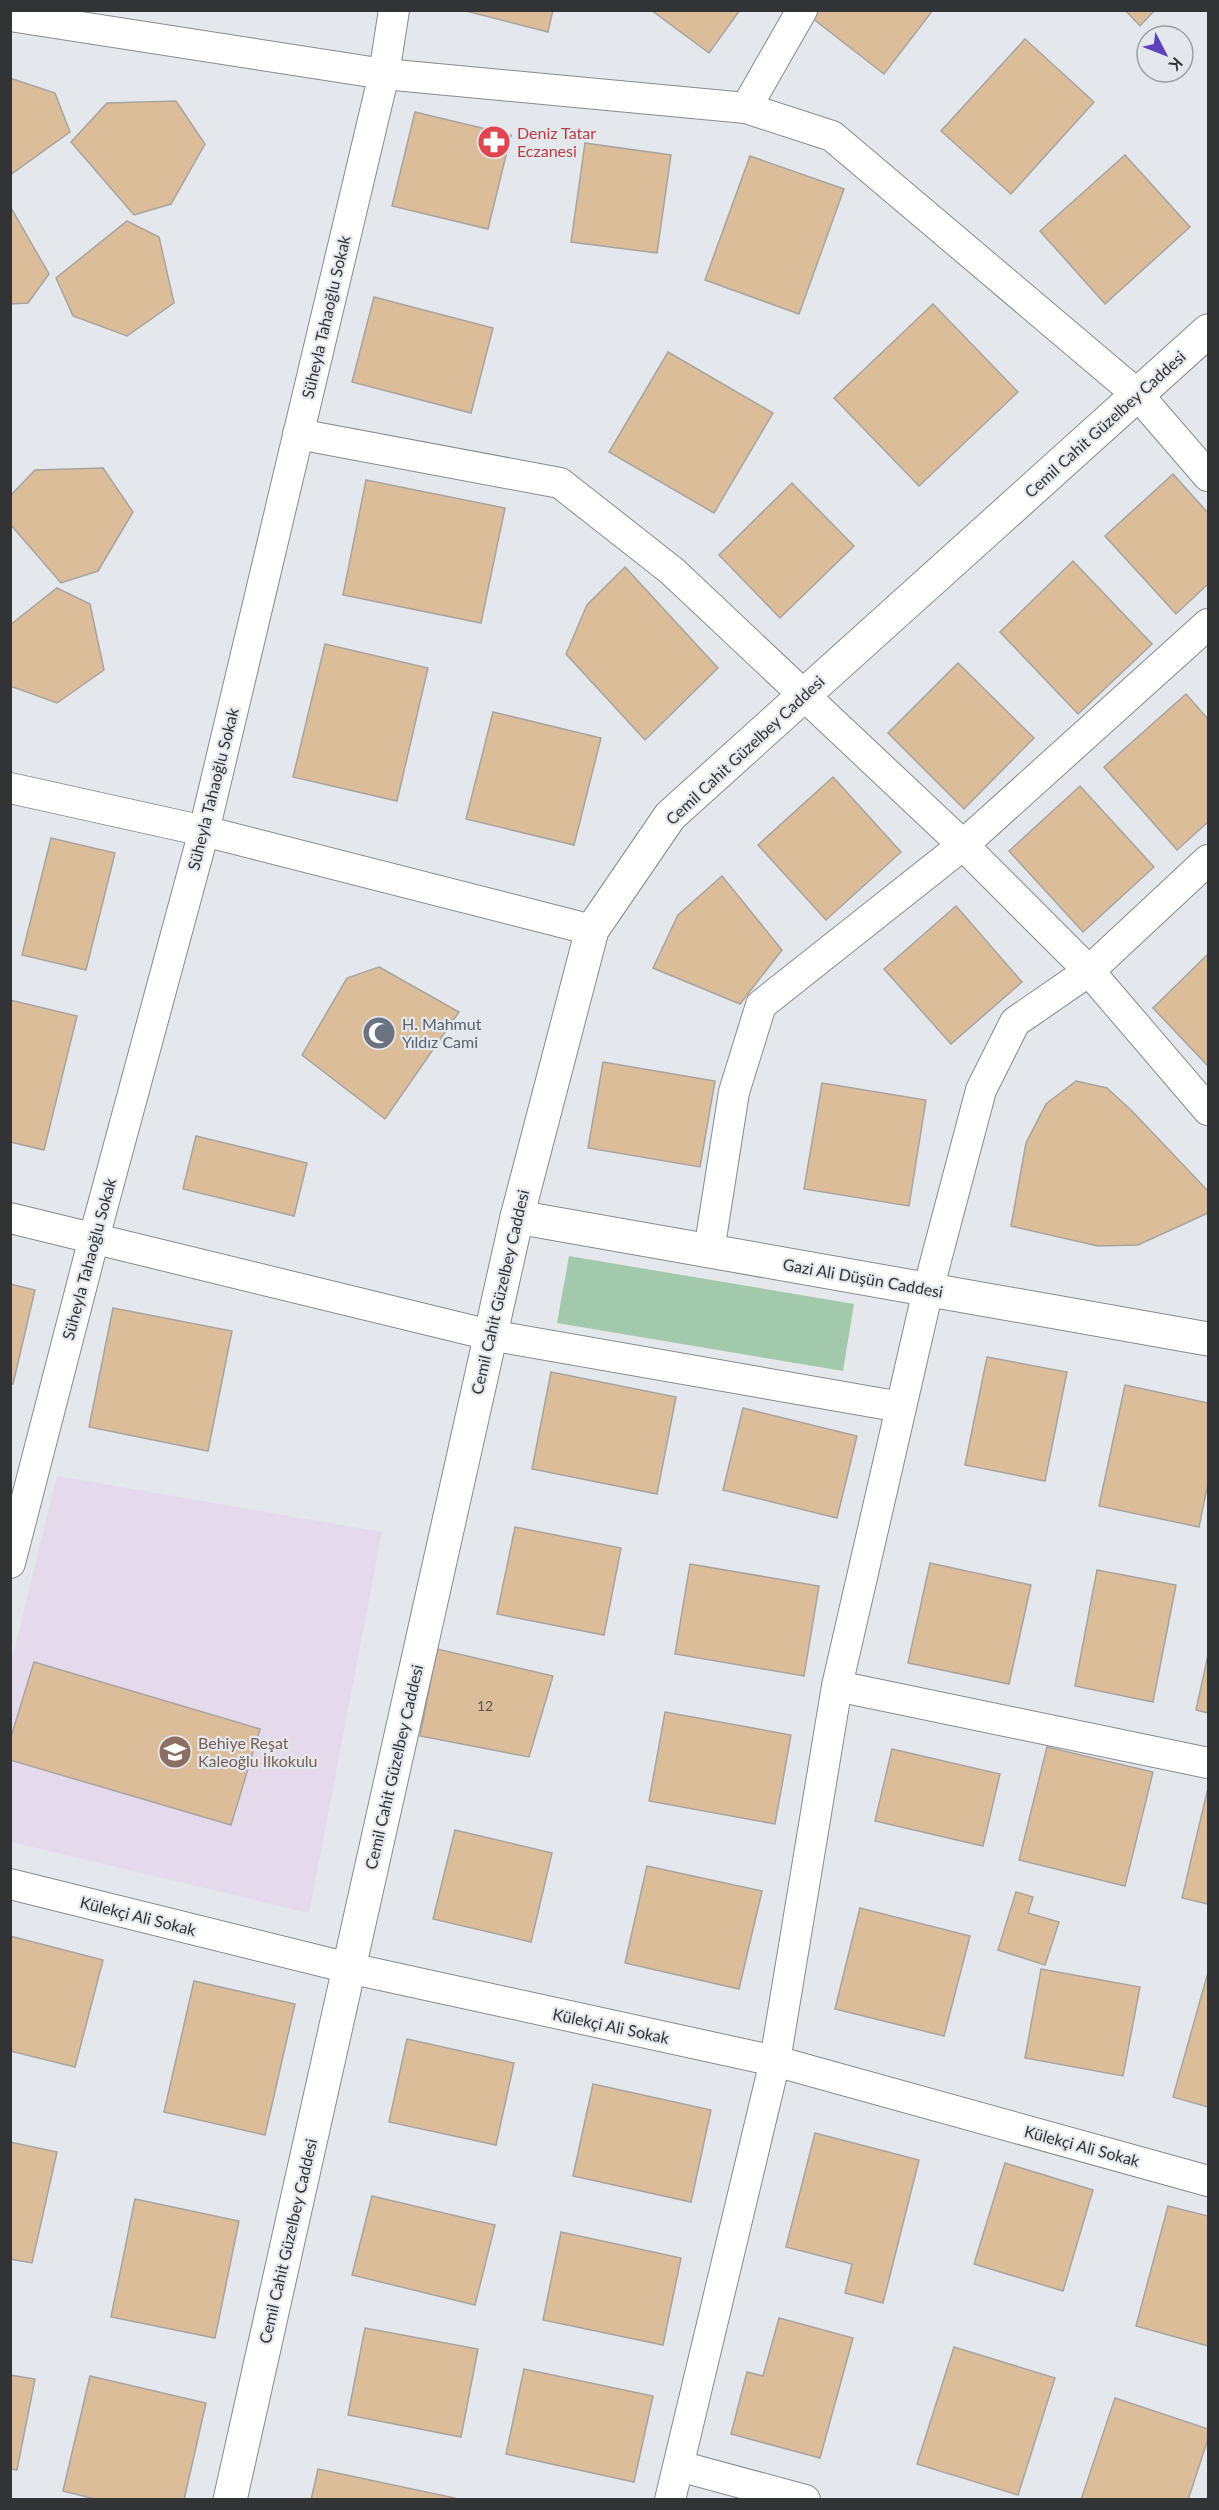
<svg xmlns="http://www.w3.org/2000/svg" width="1219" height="2510" font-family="Lato,sans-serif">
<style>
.education{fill:#e5d9ec}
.green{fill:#a3c9ac}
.building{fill:#dcbd9a;stroke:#a7a4a0;stroke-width:1.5}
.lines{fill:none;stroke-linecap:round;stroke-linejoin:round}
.street-casing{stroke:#878a8e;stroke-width:32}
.secondary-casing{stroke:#878a8e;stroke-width:35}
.street{stroke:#fff;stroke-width:30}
.secondary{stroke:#fff;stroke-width:33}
.labels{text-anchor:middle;stroke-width:4.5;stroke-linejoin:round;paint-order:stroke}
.number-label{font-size:14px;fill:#5c564e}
.health-label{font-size:16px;fill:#be3a42;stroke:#e4e8ed;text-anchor:start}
.street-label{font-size:16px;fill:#313334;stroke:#e4e8ed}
.worship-label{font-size:16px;fill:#5b616d;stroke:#e4e8ed;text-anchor:start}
.education-label{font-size:16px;fill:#785e54;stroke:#e4e8ed;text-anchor:start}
</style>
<rect width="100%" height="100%" fill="#e4e8ed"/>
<path class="education" d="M57,1476L382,1532L309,1913L11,1842V1663Z"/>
<path class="green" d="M569,1256L854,1304L843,1371L557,1323Z"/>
<g class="building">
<path d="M462,10H553L548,32Z"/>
<path d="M651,10H740L709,53Z"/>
<path d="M816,10H933L884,74L811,17Z"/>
<path d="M1125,10H1155L1140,26Z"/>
<path d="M1025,39L1094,102L1011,194L941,131Z"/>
<path d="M10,78L55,93L70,132L10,175Z"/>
<path d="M176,101L205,144L171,204L134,215L71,142L107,103Z"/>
<path d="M415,112L511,135L488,229L392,206Z"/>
<path d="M585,143L671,155L657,253L571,242Z"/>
<path d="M1125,155L1190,227L1105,304L1040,231Z"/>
<path d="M750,156L844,189L799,314L705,280Z"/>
<path d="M10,206L49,274L28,303L10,304Z"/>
<path d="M127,221L159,237L174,303L127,336L73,316L56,278Z"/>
<path d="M374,297L493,328L471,413L352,382Z"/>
<path d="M933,304L1018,392L919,486L834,398Z"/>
<path d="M668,352L773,413L714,513L609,452Z"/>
<path d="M103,468L133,512L98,571L61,583L10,524V496L35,470Z"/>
<path d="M1173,474L1208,513V584L1176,614L1105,536Z"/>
<path d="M366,480L505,508L481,623L343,595Z"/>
<path d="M792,483L854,546L780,618L719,555Z"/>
<path d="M1073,561L1152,644L1078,714L1000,632Z"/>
<path d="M625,567L718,668L645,740L566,654L587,605Z"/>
<path d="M57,588L90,604L104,670L57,703L10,686V625Z"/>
<path d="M325,644L428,668L397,801L293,777Z"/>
<path d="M958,663L1034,738L964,809L888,733Z"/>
<path d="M1186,694L1208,719V822L1177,850L1104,767Z"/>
<path d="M493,712L601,738L574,845L466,819Z"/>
<path d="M833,777L901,852L826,920L758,845Z"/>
<path d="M1080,786L1154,867L1083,932L1009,851Z"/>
<path d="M51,838L115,853L86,970L22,955Z"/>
<path d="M722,876L782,950L740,1004L653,968L678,915Z"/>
<path d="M956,906L1022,982L951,1044L884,969Z"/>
<path d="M1208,954V1066L1153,1008Z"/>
<path d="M379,967L459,1012L385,1119L302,1055L347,978Z"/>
<path d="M10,1000L77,1016L44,1150L10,1142Z"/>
<path d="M603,1062L715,1081L700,1167L588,1148Z"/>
<path d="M1076,1081L1107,1088L1132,1111L1208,1191V1213L1138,1245L1098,1246L1011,1226L1026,1143L1046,1104Z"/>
<path d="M822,1083L926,1100L909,1206L804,1189Z"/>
<path d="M196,1136L307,1163L294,1216L183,1189Z"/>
<path d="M10,1284L35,1290L13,1384L10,1383Z"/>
<path d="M113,1308L232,1331L208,1451L89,1427Z"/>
<path d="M987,1357L1067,1372L1045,1481L965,1465Z"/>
<path d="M551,1372L676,1397L657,1494L532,1469Z"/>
<path d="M1125,1385L1208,1403V1483L1199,1527L1099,1506Z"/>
<path d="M743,1408L857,1436L837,1518L723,1490Z"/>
<path d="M515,1527L621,1548L604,1635L497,1614Z"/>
<path d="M930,1563L1031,1585L1009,1684L908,1663Z"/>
<path d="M690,1564L819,1586L804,1676L675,1654Z"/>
<path d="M1097,1570L1176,1585L1153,1702L1075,1686Z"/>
<path d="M437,1649L553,1676L529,1757L420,1736Z"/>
<path d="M1208,1655V1654V1713L1196,1710Z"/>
<path d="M34,1662L260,1729L231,1825L10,1760V1740Z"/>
<path d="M665,1712L791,1735L775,1824L649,1801Z"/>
<path d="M1047,1747L1153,1772L1125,1886L1019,1860Z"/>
<path d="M892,1749L1000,1774L983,1846L875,1821Z"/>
<path d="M1208,1788V1904L1182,1898Z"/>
<path d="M455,1830L552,1853L531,1942L433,1919Z"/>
<path d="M647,1866L762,1891L739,1989L625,1963Z"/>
<path d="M1016,1892L1033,1897L1028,1913L1059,1922L1045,1965L998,1950Z"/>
<path d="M860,1908L970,1936L944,2036L835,2009Z"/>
<path d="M10,1936L103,1960L75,2067L10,2051Z"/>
<path d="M1041,1969L1140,1987L1123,2076L1025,2058Z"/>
<path d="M1207,1976L1208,1977V2107L1173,2097Z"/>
<path d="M194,1981L295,2004L265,2135L164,2112Z"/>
<path d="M407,2039L514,2063L496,2145L389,2122Z"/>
<path d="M593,2084L711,2110L691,2202L573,2176Z"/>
<path d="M815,2133L919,2160L883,2303L845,2293L852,2264L786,2247Z"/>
<path d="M10,2142L57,2152L32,2263L10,2259Z"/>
<path d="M1005,2163L1093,2190L1063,2291L974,2264Z"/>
<path d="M372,2196L495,2225L475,2305L352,2275Z"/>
<path d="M135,2199L239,2221L215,2338L111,2317Z"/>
<path d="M1168,2206L1208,2216V2346L1136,2326Z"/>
<path d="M561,2232L681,2258L663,2345L543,2320Z"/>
<path d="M779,2318L853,2338L820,2458L731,2434L747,2372L763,2376Z"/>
<path d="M365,2328L478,2349L461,2437L348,2415Z"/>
<path d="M954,2347L1055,2378L1018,2495L917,2464Z"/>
<path d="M524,2369L653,2396L634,2482L506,2454Z"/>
<path d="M10,2375L35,2379L17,2470L10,2469Z"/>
<path d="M90,2376L206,2403L184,2500H99L63,2491Z"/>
<path d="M1115,2398L1208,2429V2439L1188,2500H1081Z"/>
<path d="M318,2469L455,2498V2500H311Z"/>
</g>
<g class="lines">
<defs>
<g id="street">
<path d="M10,16L384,74L746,108L832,136L1138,395L1208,476"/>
<path d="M746,108L802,10"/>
<path d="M298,434L560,483L672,571L963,845L1089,971L1208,1110"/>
<path d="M10,788L204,831L592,930"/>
<path d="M10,1218L490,1335L901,1407"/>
<path d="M709,1251L734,1092L761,1005L963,845L1208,624"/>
<path d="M10,1563L94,1238L204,831L384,74L394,10"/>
<path d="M837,1686L1208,1763"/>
<path d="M10,1884L349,1968L775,2061L1208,2181"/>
<path d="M679,2466L805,2500"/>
<path d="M670,2500L775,2061L837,1686L928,1290L981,1090L1015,1022L1089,971L1208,860"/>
</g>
<g id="secondary">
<path d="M517,1217L1208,1339"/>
<path d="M230,2500L517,1217L592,930L670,816L1208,331"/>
</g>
</defs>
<use href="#street" class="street-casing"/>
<use href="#secondary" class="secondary-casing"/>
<use href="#street" class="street"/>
<use href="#secondary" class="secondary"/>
</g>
<defs>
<symbol id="pharmacy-disc" viewBox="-11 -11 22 22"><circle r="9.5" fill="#e0444e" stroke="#e4e8ed"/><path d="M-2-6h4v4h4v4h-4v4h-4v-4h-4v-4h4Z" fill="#fff"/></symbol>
<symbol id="mosque-disc" viewBox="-11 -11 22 22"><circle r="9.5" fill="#6b7280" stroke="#e4e8ed"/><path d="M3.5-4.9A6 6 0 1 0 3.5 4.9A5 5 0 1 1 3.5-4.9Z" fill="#fff"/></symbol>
<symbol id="school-disc" viewBox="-11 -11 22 22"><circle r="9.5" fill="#8d6e63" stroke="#e4e8ed"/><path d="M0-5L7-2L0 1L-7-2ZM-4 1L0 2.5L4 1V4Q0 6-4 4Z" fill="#fff"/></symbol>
</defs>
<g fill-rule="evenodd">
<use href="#pharmacy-disc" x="475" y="123" width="38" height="38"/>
<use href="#mosque-disc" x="360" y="1014" width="38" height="38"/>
<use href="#school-disc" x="156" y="1733" width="38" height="38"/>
</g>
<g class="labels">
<g class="number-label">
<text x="485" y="1711">12</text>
</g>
<g class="health-label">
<text x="517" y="139">Deniz Tatar<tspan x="517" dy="18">Eczanesi</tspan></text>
</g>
<g class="street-label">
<text transform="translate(326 317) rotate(-77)" y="6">Süheyla Tahaoğlu Sokak</text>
<text transform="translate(1105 424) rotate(-42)" y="6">Cemil Cahit Güzelbey Caddesi</text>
<text transform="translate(745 750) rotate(-43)" y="6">Cemil Cahit Güzelbey Caddesi</text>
<text transform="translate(213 789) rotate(-76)" y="6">Süheyla Tahaoğlu Sokak</text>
<text transform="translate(89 1259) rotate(-75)" y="6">Süheyla Tahaoğlu Sokak</text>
<text transform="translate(863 1278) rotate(10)" y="6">Gazi Ali Düşün Caddesi</text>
<text transform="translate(500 1292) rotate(-77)" y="6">Cemil Cahit Güzelbey Caddesi</text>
<text transform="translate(394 1767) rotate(-77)" y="6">Cemil Cahit Güzelbey Caddesi</text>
<text transform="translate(138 1916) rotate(14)" y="6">Külekçi Ali Sokak</text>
<text transform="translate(611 2026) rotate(12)" y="6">Külekçi Ali Sokak</text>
<text transform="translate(1082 2146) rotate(15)" y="6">Külekçi Ali Sokak</text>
<text transform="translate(288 2241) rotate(-77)" y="6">Cemil Cahit Güzelbey Caddesi</text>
</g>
<g class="worship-label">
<text x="402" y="1030">H. Mahmut<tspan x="402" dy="18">Yıldız Cami</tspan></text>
</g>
<g class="education-label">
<text x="198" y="1749">Behiye Reşat<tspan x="198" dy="18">Kaleoğlu İlkokulu</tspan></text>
</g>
</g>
<rect width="1219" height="2510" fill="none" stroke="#313334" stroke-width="24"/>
<g transform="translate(1165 54) rotate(132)"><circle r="28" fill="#e4e8ed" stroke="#9ca0a3" stroke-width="1.5"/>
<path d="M0-4.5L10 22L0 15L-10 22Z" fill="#5e42bb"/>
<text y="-9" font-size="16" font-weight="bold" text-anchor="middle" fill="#313334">K</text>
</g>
</svg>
